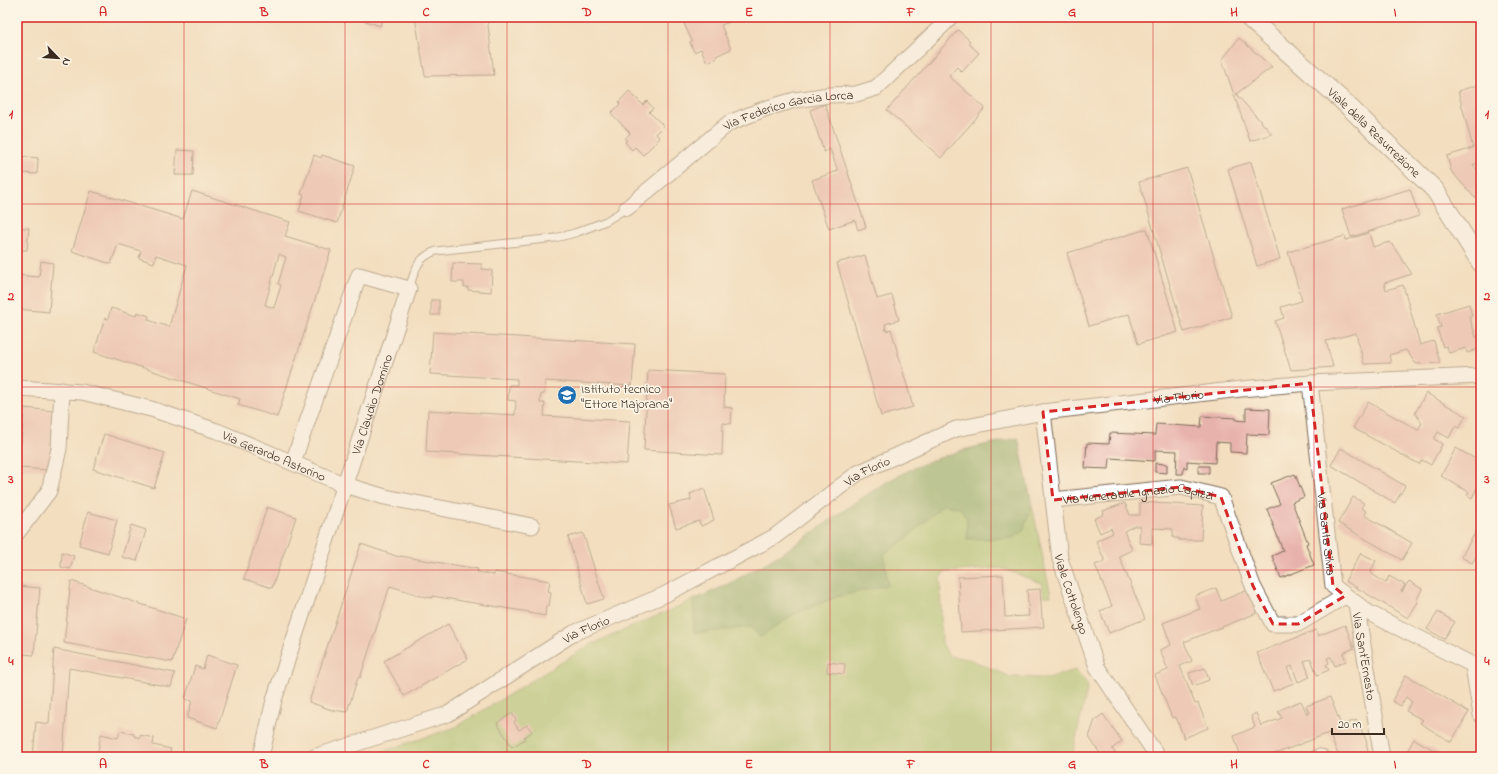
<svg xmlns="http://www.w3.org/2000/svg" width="1498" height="774" font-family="'Indie Flower',sans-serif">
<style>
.green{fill:#9fc16a;stroke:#6d7644}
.forest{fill:#7fa75e;stroke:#5d683e}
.building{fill:#e8b2ac;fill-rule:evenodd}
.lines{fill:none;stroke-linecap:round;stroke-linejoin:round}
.service-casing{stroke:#7b6957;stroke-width:9}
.minor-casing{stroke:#7b6957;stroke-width:17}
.tertiary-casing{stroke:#7b6957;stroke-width:20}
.service{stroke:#fff;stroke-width:7}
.minor{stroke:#fff;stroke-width:15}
.tertiary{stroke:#fff;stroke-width:18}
.marked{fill:none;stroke:#d62828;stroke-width:3;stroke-dasharray:8 5;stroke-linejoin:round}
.grid{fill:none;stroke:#d62828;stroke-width:1;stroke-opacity:0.55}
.labels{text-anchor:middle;stroke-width:3.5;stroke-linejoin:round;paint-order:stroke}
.street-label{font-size:13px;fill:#3b2a1e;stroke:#fcf5e5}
.poi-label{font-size:13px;fill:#3b2a1e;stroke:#fcf5e5;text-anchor:start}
.neatline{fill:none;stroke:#d62828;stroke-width:1.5}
.grid-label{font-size:13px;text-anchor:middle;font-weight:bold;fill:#d62828}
</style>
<rect width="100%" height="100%" fill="#fcf5e5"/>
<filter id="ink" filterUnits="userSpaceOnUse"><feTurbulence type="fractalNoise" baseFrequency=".025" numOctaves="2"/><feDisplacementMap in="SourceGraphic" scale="8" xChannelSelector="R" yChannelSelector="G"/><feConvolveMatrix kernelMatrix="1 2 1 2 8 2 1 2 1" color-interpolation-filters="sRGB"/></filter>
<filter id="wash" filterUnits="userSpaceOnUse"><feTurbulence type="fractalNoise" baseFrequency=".012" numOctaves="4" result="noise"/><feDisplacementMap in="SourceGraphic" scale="16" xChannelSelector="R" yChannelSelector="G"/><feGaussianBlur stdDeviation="0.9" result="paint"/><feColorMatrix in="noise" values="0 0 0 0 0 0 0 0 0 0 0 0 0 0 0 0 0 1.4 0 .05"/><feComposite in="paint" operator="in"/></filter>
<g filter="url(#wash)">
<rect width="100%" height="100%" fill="#f3dec0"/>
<path class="green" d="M1018,438L1051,596H1044L1041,583L1001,568L944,572L940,579L942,643L949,656L969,659L1011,677L1048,678L1076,670L1088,685L1072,757H366L456,727L590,645L721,588L781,554L873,492L903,473L933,460L966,449Z"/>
<path class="forest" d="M1018,438L1032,505L1023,531L1013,538L967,539V519L960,507L943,505L907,538L884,554L888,585L836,597L792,615L760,638L752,627L708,632L694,633L693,600C724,587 754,571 782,554C822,527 860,496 903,473C939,455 979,446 1018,438Z"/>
<g id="blocks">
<g class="building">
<path d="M17,17H33L17,22Z"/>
<path d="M355,17H383L380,26Z"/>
<path d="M415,17H487L494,75L425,76Z"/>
<path d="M687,17H727L730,22L721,25L731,49L716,56L717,58L707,62L701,49L694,52L690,42L692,41L682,19Z"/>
<path d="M958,30L970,41L968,43L979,53L962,72L957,67L949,76L985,108L941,158L887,110Z"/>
<path d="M1239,38L1272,67L1236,94L1272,134L1250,141L1222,60Z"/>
<path d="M1481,84V162L1473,165L1481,175V194L1475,198L1451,171L1447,156L1473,148L1458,91Z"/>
<path d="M629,91L643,105L647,101L653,108L649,112L664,126L656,134L660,138L643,155L635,147L632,150L625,142L627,140L625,139L630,133L611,113L620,104L619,102Z"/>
<path d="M825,104L866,227L858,230L855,220L829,229L812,180L838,171L830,149L824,152L810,110Z"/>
<path d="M177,150L194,151L193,175H175Z"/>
<path d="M314,155L321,158L322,155L355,166L337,223L299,211L304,195L301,194Z"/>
<path d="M17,156L38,158L37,174L21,173L18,214H17Z"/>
<path d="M1251,162L1280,259L1257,266L1228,169Z"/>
<path d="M1187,168L1232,317L1184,332L1139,182Z"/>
<path d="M1410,189L1419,216L1351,237L1342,209Z"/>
<path d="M91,191L183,219L192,191L290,222L285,236L331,250L277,417L238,405L240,399L94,352L105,318L108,319L111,308L136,316L137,312L149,316L148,320L169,327L187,265L156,255L154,263L139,258L141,251L118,244L111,264L72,251ZM279,254L286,257L278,284L281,285L274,308L265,305Z"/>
<path d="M17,228H29L27,250H19L18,255H17Z"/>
<path d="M1147,229L1178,332L1138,344L1129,314L1089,326L1067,253Z"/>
<path d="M1369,233L1373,247L1390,242L1412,274L1384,283L1386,290L1403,285L1420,345L1434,341L1440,363L1416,364L1406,350L1389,355L1391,363L1364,364L1356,333L1326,341L1333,367L1291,370L1275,321L1284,318L1281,307L1302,301L1288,252L1345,236L1346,240Z"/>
<path d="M865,255L877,299L892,295L899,320L885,324L886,331L891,329L913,407L881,416L837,263Z"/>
<path d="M41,261L53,263L49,312L17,309V275L39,277Z"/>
<path d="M453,263L482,264V269L492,270L491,292L468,290V287H464V282H452Z"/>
<rect x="431" y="300" width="8" height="15"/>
<path d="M1469,304L1472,316H1469L1476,337H1478L1481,348L1467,353L1466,348L1449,353L1447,346L1443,347L1437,328L1441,327L1437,314Z"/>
<path d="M433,332L635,344L632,386L545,381L544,394H541L540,403H545L544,416L630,421L627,464L426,452L428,410L515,415L516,401L508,400L509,385H517V379L430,374Z"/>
<path d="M648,370L725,374L724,407L732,408L731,424L723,423L722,455L644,450Z"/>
<path d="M1426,393L1466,416L1459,428L1455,426L1449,438L1438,432L1434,439L1442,444L1431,465L1422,460L1419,464L1353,428L1368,402L1418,430L1422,423L1415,413Z"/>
<path d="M24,408L54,411L49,470L20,468L18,493H17V452H20Z"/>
<path d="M1246,408L1270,409L1269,435L1247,434L1246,453L1230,452V443L1216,442L1215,463L1187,461V468L1184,467L1183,474H1176L1177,451L1155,450V461L1110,458L1109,469L1085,468L1087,443L1109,444L1110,433L1155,435L1156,424L1201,427L1202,416L1236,418V420L1246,421Z"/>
<path d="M104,434L165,453L154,488L93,469Z"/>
<path d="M1341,448L1405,486L1395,503L1331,465Z"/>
<path d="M1456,448L1481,462V485L1479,484L1472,498L1467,495L1469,492L1441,476Z"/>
<path d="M1155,463L1167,464V473L1155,472Z"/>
<path d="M1199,466H1209V473H1198Z"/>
<path d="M1295,474L1304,497L1292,502L1308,543L1306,544L1314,565L1281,578L1272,556L1283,551L1267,509L1280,504L1271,483Z"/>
<path d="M704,488L714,520L701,526L699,521L676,528L669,505L691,500L690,494Z"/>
<path d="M1353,497L1364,503L1361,508L1366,511L1364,515L1412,543L1402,560L1338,523Z"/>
<path d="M1140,502L1203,506L1201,540H1179V538H1173V529L1152,528V544L1139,543L1140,526H1134L1124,531L1132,550L1119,556L1145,619L1109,633L1100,611L1112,606L1095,565L1105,561L1096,541L1113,533L1111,528L1100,533L1094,519L1104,514L1103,511L1125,503L1130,515H1140Z"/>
<path d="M267,507L296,517L272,588L244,579Z"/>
<path d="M88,512L117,520L108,553L79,545Z"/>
<path d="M131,525L146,530L137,561L122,557Z"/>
<path d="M1478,528L1481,530V552L1479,551L1472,563L1461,557Z"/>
<path d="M583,533L604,599L587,604L568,537Z"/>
<path d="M361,544L399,557L400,556L478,569L477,572L494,575V572L550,581L548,591L551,592L549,606H546L545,616L529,613V612L432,596V598L416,595V594L390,586L360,678L358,677L347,712L332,710L309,702Z"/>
<path d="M62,552L74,556L70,569L61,567Z"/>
<path d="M1361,553L1376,561L1370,573L1386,583L1389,576L1405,585L1401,591L1402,592L1409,581L1422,589L1416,601L1418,602L1408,618L1345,581Z"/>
<path d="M1003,575L1005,617L1029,616L1027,590L1040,589L1042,619L1043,618L1044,627L961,632L958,577Z"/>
<path d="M71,581L186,619L172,662L64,643Z"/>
<path d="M17,586L40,588L34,655L22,654L20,677H17Z"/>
<path d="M1216,588L1221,601L1248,590L1257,613L1184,642L1192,661L1180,666L1195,704L1198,703L1208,728L1184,738L1176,717L1172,718L1155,675L1168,670L1160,650L1171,645L1163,623L1200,609L1195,596Z"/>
<path d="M1438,612L1455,622L1444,639L1427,629Z"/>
<path d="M448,624L468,659L404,696L384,661Z"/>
<path d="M1345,625L1354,648L1343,653L1346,661L1335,666L1331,657L1327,658L1329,663L1326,665L1329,670L1317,675L1311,659L1304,661L1310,677L1298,682L1292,666L1287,668L1294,683L1273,691L1257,653L1316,630L1318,636Z"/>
<path d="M54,649L175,673L171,687L69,668L63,757H33L36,722L49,724Z"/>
<path d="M207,655L237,665L217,728L187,718L192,701L185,699L195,666L203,669Z"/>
<path d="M828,662L845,664L844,674L827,672Z"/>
<path d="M1205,668L1209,680L1193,686L1189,673Z"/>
<path d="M1406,675L1469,712L1451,742L1420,723L1423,720L1406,711L1412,702L1406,697L1401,706L1392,701Z"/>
<path d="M1330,697L1341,725L1357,720L1366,740L1369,757H1339L1329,733L1267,757H1241L1234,736L1255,727L1251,716L1256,713L1261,726L1282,718L1278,711L1293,704L1301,701L1307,714L1309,713L1306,706Z"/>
<path d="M512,713L516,720L514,722L519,730L527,725L532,732L524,737L525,739L512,747L497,723Z"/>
<path d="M1103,714L1122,741L1112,749L1118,757H1098L1101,755L1089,737L1095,720Z"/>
<path d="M120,731L134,734V736L140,738V735L154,738L153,745L171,749L169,757H97L101,734L118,738Z"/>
<path d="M1414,739L1447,757H1408L1405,755Z"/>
</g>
</g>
</g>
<g filter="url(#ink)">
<use href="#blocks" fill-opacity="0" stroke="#7b6957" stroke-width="1"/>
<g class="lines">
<defs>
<path id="service" d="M409,289C415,271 416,258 436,251L555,238L575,233L606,221L627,208"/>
<g id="minor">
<path id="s1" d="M627,208L729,123L764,109L795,100L829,95L856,94L876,88L945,23L950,17"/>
<path id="s2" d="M1310,383L1333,586L1369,613L1481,669"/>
<path id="s3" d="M17,388L82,392L151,409L217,431L345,485L385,497L532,526"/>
<path id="s4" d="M1043,412L1060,559L1097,667L1158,757"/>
<path id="s5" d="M1053,500L1181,487L1221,497L1253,586L1273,624H1298L1345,596"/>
<path d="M17,533L49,491L59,449L62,390"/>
<path id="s6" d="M1356,604L1382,757"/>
<path d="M1473,666L1481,715"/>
<path id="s7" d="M261,757L274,700L409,289L359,275L293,462"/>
<path id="s8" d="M314,757L448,714L574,633L664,595L774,537L858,473L956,429L1043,412L1241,389L1310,383L1481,376"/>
<path d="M1318,757H1321"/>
</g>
<g id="tertiary">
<path id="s9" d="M1248,17L1344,102L1435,190L1481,263"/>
</g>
</defs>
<use href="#service" class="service-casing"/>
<use href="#minor" class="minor-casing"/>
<use href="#tertiary" class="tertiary-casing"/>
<use href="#service" class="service"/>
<use href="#minor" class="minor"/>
<use href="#tertiary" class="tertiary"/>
</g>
</g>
<path d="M0 0H1498V774H0ZM1310,383L1333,586L1345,596L1298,624H1273L1253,586L1221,497L1181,487L1053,500L1043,412Z" fill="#f3dec0" fill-opacity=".55" fill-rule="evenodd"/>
<path class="marked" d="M1310,383L1333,586L1345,596L1298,624H1273L1253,586L1221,497L1181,487L1053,500L1043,412Z"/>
<path class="grid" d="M184,17V757M345,17V757M507,17V757M668,17V757M830,17V757M991,17V757M1153,17V757M1314,17V757M17,204H1481M17,387H1481M17,570H1481"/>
<defs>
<symbol id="school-disc" viewBox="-11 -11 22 22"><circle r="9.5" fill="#1f6fb2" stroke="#fcf5e5"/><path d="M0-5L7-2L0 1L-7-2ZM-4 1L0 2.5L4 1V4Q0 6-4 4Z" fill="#fff"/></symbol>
</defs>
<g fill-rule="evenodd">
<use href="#school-disc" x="556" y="384" width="22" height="22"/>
</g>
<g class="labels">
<g class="street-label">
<text dy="5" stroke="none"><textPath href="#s1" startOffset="194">Via Federico Garcia Lorca</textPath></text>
<text dy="5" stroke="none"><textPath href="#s9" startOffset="171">Viale della Resurrezione</textPath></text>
<text dy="5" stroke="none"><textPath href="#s8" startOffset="951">Via Florio</textPath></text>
<text dy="5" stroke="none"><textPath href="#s7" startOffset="370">Via Claudio Domino</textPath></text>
<text dy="5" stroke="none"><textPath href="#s3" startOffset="268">Via Gerardo Astorino</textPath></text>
<text dy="5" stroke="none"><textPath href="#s8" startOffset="627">Via Florio</textPath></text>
<text dy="5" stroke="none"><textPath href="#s5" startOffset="86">Via Venerabile Ignazio Capizzi</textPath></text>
<text dy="5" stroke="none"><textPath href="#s2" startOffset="152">Via Santa Silvia</textPath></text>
<text dy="5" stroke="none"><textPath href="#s4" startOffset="185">Viale Cottolengo</textPath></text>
<text dy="5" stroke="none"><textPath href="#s8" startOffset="303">Via Florio</textPath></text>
<text dy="5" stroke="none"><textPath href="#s6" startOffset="53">Via Sant'Ernesto</textPath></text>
</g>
<g class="poi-label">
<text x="581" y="393">Istituto tecnico<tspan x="581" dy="15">"Ettore Majorana"</tspan></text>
</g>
</g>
<rect width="1498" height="774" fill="none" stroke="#fcf5e5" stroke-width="44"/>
<g transform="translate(58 58) rotate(115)" stroke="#fcf5e5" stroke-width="3" paint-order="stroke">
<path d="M0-3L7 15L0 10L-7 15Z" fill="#3b2a1e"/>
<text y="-6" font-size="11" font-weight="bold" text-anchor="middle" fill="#3b2a1e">N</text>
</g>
<path d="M1332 728v6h52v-6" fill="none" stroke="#3b2a1e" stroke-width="2"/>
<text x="1338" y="728" font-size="12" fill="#3b2a1e" stroke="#fcf5e5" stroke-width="3" paint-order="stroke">20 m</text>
<rect x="22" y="22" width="1454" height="730" class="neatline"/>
<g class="grid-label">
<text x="103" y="16">A</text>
<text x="264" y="16">B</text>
<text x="426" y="16">C</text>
<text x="587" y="16">D</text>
<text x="749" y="16">E</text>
<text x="911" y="16">F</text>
<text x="1072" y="16">G</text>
<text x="1234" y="16">H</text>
<text x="1395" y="16">I</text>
<text x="11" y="118">1</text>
<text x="1487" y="118">1</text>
<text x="11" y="300">2</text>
<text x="1487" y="300">2</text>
<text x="11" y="483">3</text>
<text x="1487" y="483">3</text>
<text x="11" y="665">4</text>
<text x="1487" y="665">4</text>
<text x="103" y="768">A</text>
<text x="264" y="768">B</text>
<text x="426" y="768">C</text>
<text x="587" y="768">D</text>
<text x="749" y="768">E</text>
<text x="911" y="768">F</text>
<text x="1072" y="768">G</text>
<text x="1234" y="768">H</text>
<text x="1395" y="768">I</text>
</g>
</svg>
